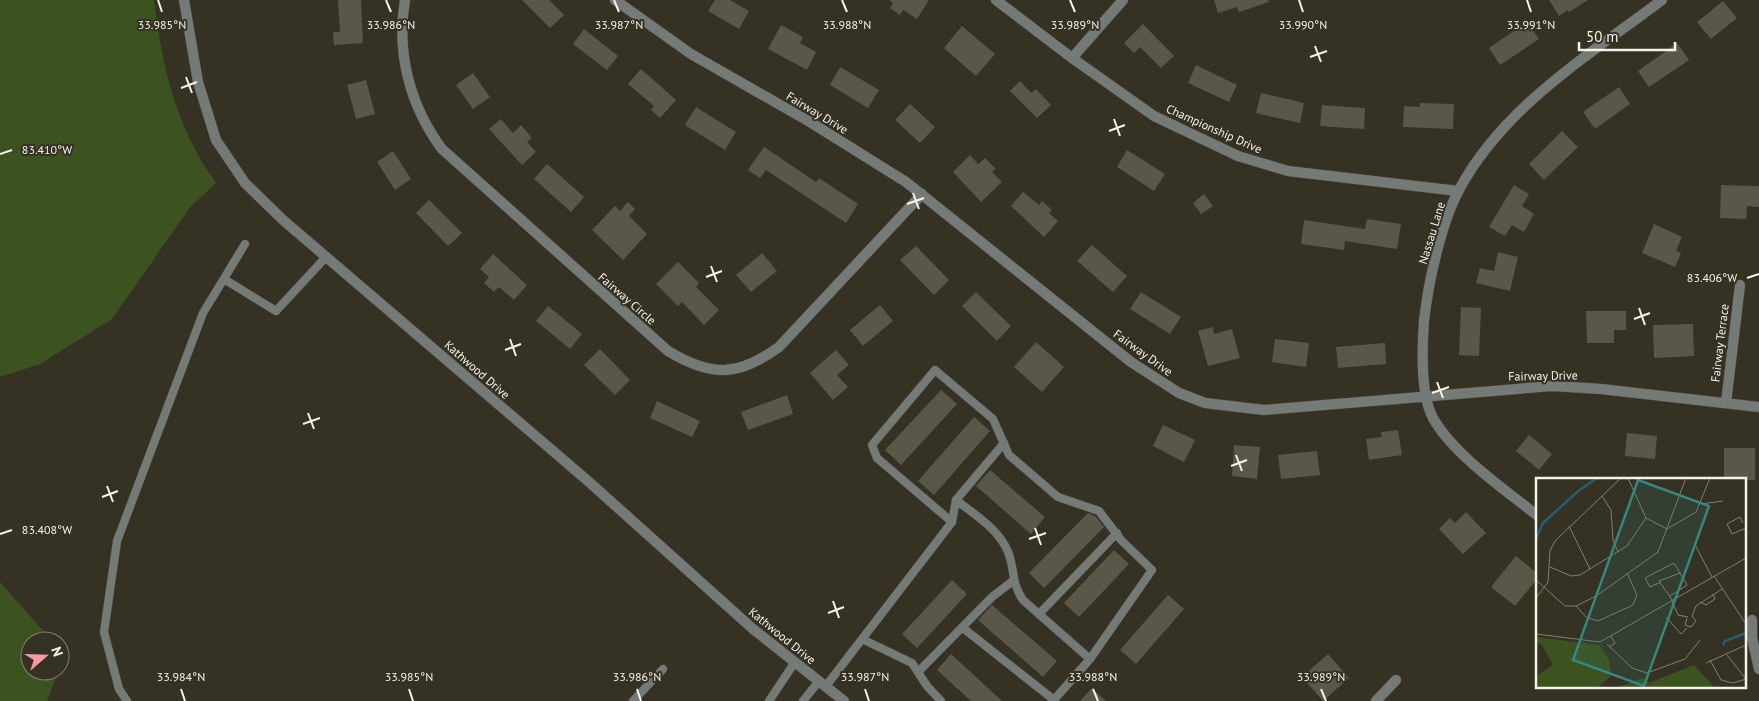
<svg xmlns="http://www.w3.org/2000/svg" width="1759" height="701" font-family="'PT Sans',sans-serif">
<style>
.green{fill:#3c5320}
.building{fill:#5a5748}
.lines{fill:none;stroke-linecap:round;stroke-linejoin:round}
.service-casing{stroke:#504d40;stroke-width:9}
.minor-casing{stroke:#504d40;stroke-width:11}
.tertiary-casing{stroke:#504d40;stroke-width:11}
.service{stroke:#747b77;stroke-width:8}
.minor{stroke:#747b77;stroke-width:10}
.tertiary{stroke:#747b77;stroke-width:10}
.ticks{fill:none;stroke:#f4f2e9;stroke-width:2}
.labels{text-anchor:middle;stroke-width:4;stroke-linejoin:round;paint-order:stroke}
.street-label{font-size:12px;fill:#f4f2e9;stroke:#353224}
.inset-river{fill:none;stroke:#255e6e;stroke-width:2.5}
.inset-road{fill:none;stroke:#817f73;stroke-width:1}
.view{fill:#318980;fill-opacity:0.15;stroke:#318980;stroke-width:2.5}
.inset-edge{fill:none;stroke:#f4f2e9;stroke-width:2.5}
.ticks-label{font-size:12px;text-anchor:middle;fill:#f4f2e9;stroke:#353224;stroke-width:4;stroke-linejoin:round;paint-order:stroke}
</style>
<rect width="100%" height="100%" fill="#353224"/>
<g class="green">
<path d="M0,0H154C162,66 176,128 216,183L191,206L112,319L40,364L0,377Z"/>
<path d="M0,582L52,641H30V671H58L47,701H0Z"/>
</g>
<g class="building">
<path d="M338,0H361L363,43L334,45L333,32H340Z"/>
<path d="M522,0H549L564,15L550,28Z"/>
<path d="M715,0H730L749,11L739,29L708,11Z"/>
<path d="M889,0H929L917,19L903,10L900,15L890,8L893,3Z"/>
<path d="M1214,0H1268L1269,2L1239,12L1237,7L1218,13Z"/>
<path d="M1549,0H1588L1569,12L1568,10L1559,16Z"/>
<path d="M1723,1L1737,18L1711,39L1697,22Z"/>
<path d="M1527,22L1539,39L1500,65L1489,48Z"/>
<path d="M1143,24L1174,56L1161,68L1140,47L1134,53L1124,43Z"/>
<path d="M781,25L803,37L800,43L816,52L807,70L768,49Z"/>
<path d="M962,26L995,54L976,76L944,48Z"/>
<path d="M584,29L618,56L607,70L573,44Z"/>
<path d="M1677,43L1689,60L1649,87L1638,71Z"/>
<path d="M1196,65L1237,85L1229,102L1188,83Z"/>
<path d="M840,67L879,90L868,108L830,85Z"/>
<path d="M641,69L676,100L660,118L651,110L654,106L628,84Z"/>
<path d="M473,73L490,97L473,109L456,85Z"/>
<path d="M366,80L375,114L356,119L347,85Z"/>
<path d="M1020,81L1031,93L1036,89L1051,105L1037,118L1010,91Z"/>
<path d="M1619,87L1630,104L1595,129L1583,112Z"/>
<path d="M1261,93L1304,103L1300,123L1256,113Z"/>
<path d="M1420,103L1454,104L1453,129L1403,127L1404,106L1420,107Z"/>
<path d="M910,104L935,127L920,143L895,120Z"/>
<path d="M1322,105L1365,108L1364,129L1320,126Z"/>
<path d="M696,107L736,132L725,150L685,125Z"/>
<path d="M501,119L513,133L521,125L532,138L527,142L536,152L522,165L489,129Z"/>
<path d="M1562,131L1578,147L1544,180L1529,164Z"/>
<path d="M764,147L816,182L819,178L858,204L846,223L766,170L760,178L748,170Z"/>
<path d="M1127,150L1165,174L1154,191L1117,167Z"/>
<path d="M393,151L411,179L395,190L377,162Z"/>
<path d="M970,155L978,164L985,158L996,169L992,172L1002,182L981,202L953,172Z"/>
<path d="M547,164L584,197L571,212L534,179Z"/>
<path d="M1514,185L1529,194L1522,206L1534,214L1524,232L1512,225L1505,236L1489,227Z"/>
<path d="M1721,185L1759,186V207L1747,206L1746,219L1720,218Z"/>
<path d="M1023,192L1039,205L1042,201L1052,210L1049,213L1058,221L1044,237L1011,206Z"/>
<path d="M1204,194L1213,206L1201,214L1193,203Z"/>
<path d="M429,200L462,233L448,246L416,213Z"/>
<path d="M628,202L635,209L629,216L647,234L623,260L592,230L615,206L620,211Z"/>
<path d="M1367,219L1401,224L1397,249L1345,241L1344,250L1301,244L1304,220L1365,229Z"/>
<path d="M1654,224L1682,237L1676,251L1681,253L1675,267L1642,253Z"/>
<path d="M1092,245L1127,276L1113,292L1077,261Z"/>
<path d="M916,246L949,280L934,295L900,260Z"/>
<path d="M1498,252L1518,257L1510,291L1476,283L1480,268L1494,271Z"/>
<path d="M762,253L777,271L751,292L736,275Z"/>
<path d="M493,254L527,285L514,300L499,287L494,292L484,283L489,277L480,269Z"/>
<path d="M678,262L699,283L696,287L719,310L704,325L682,302L678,306L656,284Z"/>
<path d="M976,292L1011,326L997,341L962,306Z"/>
<path d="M1141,292L1181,317L1170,334L1130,309Z"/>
<path d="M880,305L893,321L863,346L850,330Z"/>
<path d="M548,306L582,334L570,349L536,321Z"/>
<path d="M1461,307L1481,308L1479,356L1459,355Z"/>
<path d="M1586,311H1626V330H1614V343H1587Z"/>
<path d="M1693,324L1694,356L1654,358L1653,325Z"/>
<path d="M1213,327L1214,334L1232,329L1240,358L1208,366L1198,331Z"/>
<path d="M1275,339L1309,343L1306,367L1272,362Z"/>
<path d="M1036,342L1064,367L1042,392L1014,367Z"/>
<path d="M1385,343L1386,364L1338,368L1336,347Z"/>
<path d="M600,349L630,380L615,395L584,365Z"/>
<path d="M836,350L849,365L837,375L848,387L833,400L810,373Z"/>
<path d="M941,390L957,404L901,465L885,450Z"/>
<path d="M787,395L793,414L748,430L741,412Z"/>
<path d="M657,401L700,421L692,437L650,418Z"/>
<path d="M974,417L990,431L934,495L918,481Z"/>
<path d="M1163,425L1195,440L1184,462L1153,446Z"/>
<path d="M1398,430L1402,455L1369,460L1366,439L1382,437L1381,432Z"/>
<path d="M1627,433L1657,436L1655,459L1625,456Z"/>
<path d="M1529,435L1552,454L1539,470L1516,451Z"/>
<path d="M1234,445L1260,447L1257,479L1232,476Z"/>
<rect x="1724" y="448" width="31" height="32"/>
<path d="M1317,451L1320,475L1281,479L1278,455Z"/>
<path d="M990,470L1045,517L1031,534L976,486Z"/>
<path d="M1466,512L1486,533L1463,554L1439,529L1450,518L1455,523Z"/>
<path d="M1088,513L1095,516L1104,527L1044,588L1029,573Z"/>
<path d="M1114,550L1129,564L1079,617L1064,603Z"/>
<path d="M1516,556L1538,574V578L1515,606L1491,587Z"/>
<path d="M952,580L967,594L917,648L902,634Z"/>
<path d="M1168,595L1184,609L1136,664L1120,650Z"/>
<path d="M992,605L1057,661L1043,677L978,620Z"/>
<path d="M951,654L1002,701H971L937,670Z"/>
<path d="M1328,654L1349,678L1323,701L1302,677Z"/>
<path d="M1092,688L1106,701H1080Z"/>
</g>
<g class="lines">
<defs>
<g id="service">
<path d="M224,279L276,311L326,257"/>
<path d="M956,500L1004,443"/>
<path d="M952,522L877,458L872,445L935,370L993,419L1009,455L1058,497L1099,511L1121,540L1152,570L1090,659"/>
<path d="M1039,614L1117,533"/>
<path d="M963,628L1054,700"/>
<path d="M862,639L912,663L927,686L941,701"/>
<path d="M918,672L992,597L1014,580"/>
<path d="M826,686L952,522L956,500C975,515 999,529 1008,552C1015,569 1011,583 1023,600L1090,659L1053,701"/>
<path d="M127,701L119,689L104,632L117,541L203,313L245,244"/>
<path d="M633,701L663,669"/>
<path d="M769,701L795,662"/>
<path d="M803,701L819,681"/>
</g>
<g id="minor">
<path d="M405,0C396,53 410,106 442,149L668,351C711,377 738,377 779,347L922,194"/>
<path d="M615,0L691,54L810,122L906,182L1131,362L1179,393L1205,403L1264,410L1552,386L1601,389L1759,407"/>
<path d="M996,0L1072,58L1154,116L1238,156L1288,171L1458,191"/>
<path d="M1072,58L1123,0"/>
<path d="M1726,403L1740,285"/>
<path d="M1538,516C1505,490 1453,454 1433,418C1420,394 1422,349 1424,321C1428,284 1441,223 1459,190C1503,107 1589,55 1662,0"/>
<path d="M1752,620V638L1759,669"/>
<path d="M1376,701L1396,680"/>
</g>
<path id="tertiary" d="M184,0L198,82L216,140L245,183L283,220L588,481L753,629L844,701"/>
</defs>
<use href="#service" class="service-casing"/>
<use href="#minor" class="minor-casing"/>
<use href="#tertiary" class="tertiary-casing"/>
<use href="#service" class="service"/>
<use href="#minor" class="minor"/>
<use href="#tertiary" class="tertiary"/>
</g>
<path class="ticks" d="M158,0L162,12M386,0L391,12M614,0L619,12M842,0L847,12M1070,0L1075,12M1299,0L1303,12M1527,0L1531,12M1315,46L1321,62M1310,57L1327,51M186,77L192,93M181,88L197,82M1114,119L1120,136M1109,131L1125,125M0,154L12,150M913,193L919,209M907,204L924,198M711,266L717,282M706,277L722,271M1747,278L1759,274M1639,308L1645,325M1634,319L1650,313M510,339L516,356M505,350L521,344M1437,382L1443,398M1432,393L1449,387M308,413L314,429M303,424L320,418M1236,455L1242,471M1231,466L1247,460M107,486L113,502M102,497L118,491M1035,528L1041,545M0,534L12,530M1029,539L1046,533M833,601L839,618M828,613L844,607M181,689L185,701M409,689L413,701M637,689L641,701M865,689L869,701M1093,689L1098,701M1321,689L1326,701"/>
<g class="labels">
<g class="street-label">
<text transform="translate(817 113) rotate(31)" y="4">Fairway Drive</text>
<text transform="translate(1214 129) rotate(24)" y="4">Championship Drive</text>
<text transform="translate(1432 233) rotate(-73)" y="4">Nassau Lane</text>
<text transform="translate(627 299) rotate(41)" y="4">Fairway Circle</text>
<text transform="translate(1720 343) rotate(-83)" y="4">Fairway Terrace</text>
<text transform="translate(1143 353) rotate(36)" y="4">Fairway Drive</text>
<text transform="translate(477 370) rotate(41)" y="4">Kathwood Drive</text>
<text transform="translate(1543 376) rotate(-1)" y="4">Fairway Drive</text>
<text transform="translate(782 636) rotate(39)" y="4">Kathwood Drive</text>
</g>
</g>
<g transform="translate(1536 478)">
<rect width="210" height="210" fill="#353224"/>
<path d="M0,159L63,167L73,182L75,198L61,210H0V198L17,187L6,167L0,165ZM158,187L179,210H80L106,200L113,205Z" fill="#3c5320"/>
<path class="inset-river" d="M0,61L7,45L41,14L61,0M187,167L189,163L210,155"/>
<path class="inset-road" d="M92,0L110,40L131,51L160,34L174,0M66,18L75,32L77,62L82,74M165,26L187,23M207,45L204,39L191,46L196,56L210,50M33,48L54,91M158,65L176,99M14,89L35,98L44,97L91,68L110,40M178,98L210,146M0,102L29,128H40L60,118L122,74L150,0M125,104L114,109L109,100L138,85L144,95M134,118L151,107L144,95L123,103L137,123M0,120L12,104L14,73L19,63L85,0M136,123L142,137L152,139M164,124L170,127L179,121L177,116M40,128L50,139L62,143L97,127L101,117L91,95M130,139L145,156L151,150M151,140L149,147L155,149L160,143L156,138L160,128L186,111M0,156L64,164L210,80M71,166L96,190L111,195L149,181L164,162M73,169L79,165L75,158M191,177L210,201M174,182L185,202L197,205L210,201M170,185L210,167"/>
<path class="view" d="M102,2L173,28L108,208L37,182Z"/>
<rect width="210" height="210" class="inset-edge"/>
</g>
<g class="ticks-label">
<text x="1303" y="29">33.990°N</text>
<text x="162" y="29">33.985°N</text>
<text x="391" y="29">33.986°N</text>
<text x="619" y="29">33.987°N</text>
<text x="847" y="29">33.988°N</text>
<text x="1075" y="29">33.989°N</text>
<text x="1531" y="29">33.991°N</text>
<text x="47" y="154">83.410°W</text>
<text x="1712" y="282">83.406°W</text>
<text x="47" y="534">83.408°W</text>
<text x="181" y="681">33.984°N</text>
<text x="409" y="681">33.985°N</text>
<text x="637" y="681">33.986°N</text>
<text x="865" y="681">33.987°N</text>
<text x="1093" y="681">33.988°N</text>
<text x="1321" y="681">33.989°N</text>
</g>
<g transform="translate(45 656) rotate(70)"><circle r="24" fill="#353224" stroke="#817f73"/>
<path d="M0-4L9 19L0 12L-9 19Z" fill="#f49aa2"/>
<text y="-8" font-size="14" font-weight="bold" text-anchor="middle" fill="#f4f2e9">N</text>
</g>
<path d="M1579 42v8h96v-8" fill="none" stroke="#f4f2e9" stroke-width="2.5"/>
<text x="1586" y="42" font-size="15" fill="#f4f2e9" stroke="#353224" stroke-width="4" paint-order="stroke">50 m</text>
</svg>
